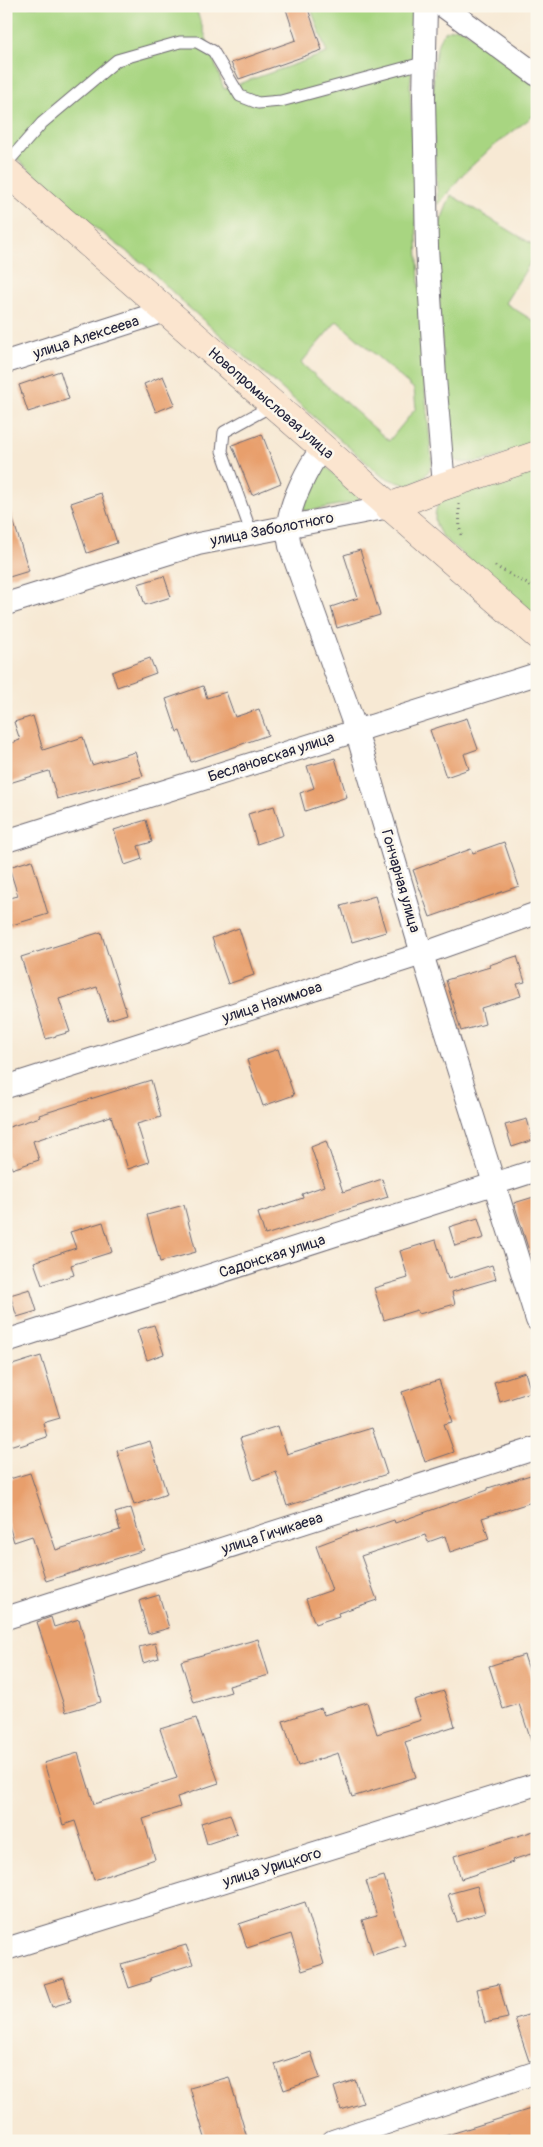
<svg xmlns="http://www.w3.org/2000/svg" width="543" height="2147" font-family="Pangolin,sans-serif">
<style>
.green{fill:#a8d581;stroke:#657c5e;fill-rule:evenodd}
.building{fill:#e89f6c}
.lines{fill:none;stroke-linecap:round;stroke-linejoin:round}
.lane-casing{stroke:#6d6871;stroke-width:13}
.street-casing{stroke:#6d6871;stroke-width:24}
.secondary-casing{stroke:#6d6871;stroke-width:29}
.path{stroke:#6d6871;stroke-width:3;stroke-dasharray:1 4;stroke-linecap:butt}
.lane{stroke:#fff;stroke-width:11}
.street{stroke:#fff;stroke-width:22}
.secondary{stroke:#fbe5cf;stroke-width:28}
.labels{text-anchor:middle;stroke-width:5;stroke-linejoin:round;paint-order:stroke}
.street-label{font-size:15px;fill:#22223b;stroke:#fbf7ec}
</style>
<rect width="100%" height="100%" fill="#fbf7ec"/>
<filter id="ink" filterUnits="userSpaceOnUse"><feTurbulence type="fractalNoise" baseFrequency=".02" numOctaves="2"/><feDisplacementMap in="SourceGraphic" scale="10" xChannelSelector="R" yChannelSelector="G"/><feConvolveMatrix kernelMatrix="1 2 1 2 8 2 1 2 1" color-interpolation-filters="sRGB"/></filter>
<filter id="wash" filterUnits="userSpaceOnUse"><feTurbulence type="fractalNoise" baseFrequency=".0096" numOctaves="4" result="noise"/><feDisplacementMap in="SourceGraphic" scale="20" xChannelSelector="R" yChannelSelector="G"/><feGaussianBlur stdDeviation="1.12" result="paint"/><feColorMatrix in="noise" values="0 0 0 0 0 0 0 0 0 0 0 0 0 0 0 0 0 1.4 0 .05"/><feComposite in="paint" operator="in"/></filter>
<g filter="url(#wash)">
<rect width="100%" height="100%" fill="#f7e9d4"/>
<g class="green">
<path d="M6,6H195L224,89L327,53L310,6H417L418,17L410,86L423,369L432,462C428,476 422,480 409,486L383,477L187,306L146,266L82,218L6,149ZM337,321L414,389L416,408L389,441L301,363Z"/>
<path d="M456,28L463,29L537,87V113L490,149L463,174L438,205C436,174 426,55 442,35C446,30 451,29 456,28Z"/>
<path d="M451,195L537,247V252L505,303L537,323V444C517,450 468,472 451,458L434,238Z"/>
<path d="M322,463L359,497L358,501L309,511L304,510L300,507Z"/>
<path d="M537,465V620L443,537C433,524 433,514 440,500Z"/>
</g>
<g id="blocks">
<g class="building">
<path d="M285,6H307L322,50L239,79L231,63L296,40Z"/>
<path d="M60,371L69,399L28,412L19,385Z"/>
<path d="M163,376L175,404L156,412L144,384Z"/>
<path d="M262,434L281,483L252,495L232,445Z"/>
<path d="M101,493L117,543L87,553L71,503Z"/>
<path d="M6,510H10L29,571L6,578Z"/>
<path d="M360,550L380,615L337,628L331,607L358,598L344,555Z"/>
<path d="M164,576L171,597L145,605L138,584Z"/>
<path d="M150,658L156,673L117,687L112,672Z"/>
<path d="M203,686L207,698L226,692L235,717L259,709L268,735L191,762L180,731L177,732L166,699Z"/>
<path d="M33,716L43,750L83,737L92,765L135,752L143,776L57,799L49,771L6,784V745L20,740L14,722Z"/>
<path d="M467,718L478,749L464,754L469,769L446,777L430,730Z"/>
<path d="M335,758L347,797L305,811L300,793L314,788L307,766Z"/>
<path d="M274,806L283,835L257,844L248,814Z"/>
<path d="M146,820L152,842L138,846L142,859L125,865L114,830Z"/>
<path d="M504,842L519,886L430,917L413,870L471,849L473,853Z"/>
<path d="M32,860L48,914L9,926L6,918V899L18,896L9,867Z"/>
<path d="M375,896L386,932L352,942L341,906Z"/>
<path d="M239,928L254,975L228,984L212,938Z"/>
<path d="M101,932L127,1014L108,1020L97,987L59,999L70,1032L46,1039L21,957Z"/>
<path d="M517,956L525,982L517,984L521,996L481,1008L485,1024L461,1031L446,980L490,967L489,965Z"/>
<path d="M278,1049L294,1095L263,1106L247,1060Z"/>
<path d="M151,1080L161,1117L137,1124L149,1162L128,1169L111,1116L33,1141L39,1160L12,1169L6,1150V1128L40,1117L39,1115Z"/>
<path d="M527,1119L533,1140L512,1147L505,1125Z"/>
<path d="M326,1141L343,1192L382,1179L388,1197L265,1235L258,1213L303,1198L302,1194L324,1186L311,1147Z"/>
<path d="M537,1196V1266L534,1267L514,1203Z"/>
<path d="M184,1205L196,1252L160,1262L147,1215Z"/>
<path d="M478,1218L484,1238L455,1246L449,1227Z"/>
<path d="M103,1222L112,1252L71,1265L74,1275L42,1285L34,1262L76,1248L70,1232Z"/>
<path d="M436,1240L448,1279L492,1265L496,1279L452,1292L455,1304L419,1314L417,1310L384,1320L374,1288L408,1278L400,1251Z"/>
<path d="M30,1289L37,1311L17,1317L10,1295Z"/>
<path d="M154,1325L164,1354L147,1360L137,1330Z"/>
<path d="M41,1356L60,1418L43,1423L47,1437L20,1446L19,1443L6,1447V1367Z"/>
<path d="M525,1372L531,1392L500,1402L494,1382Z"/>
<path d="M439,1380L453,1422L444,1424L454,1452L425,1462L402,1392Z"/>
<path d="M278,1426L287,1454L372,1428L387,1474L287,1506L276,1472L253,1480L240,1438Z"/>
<path d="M150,1441L167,1494L134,1505L117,1451Z"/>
<path d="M30,1473L56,1550L120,1530L115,1513L131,1508L144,1550L46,1581L32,1536L14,1542L6,1516V1480Z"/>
<path d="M537,1473V1498L532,1500V1502L482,1518L489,1539L450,1552L445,1536L428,1542L425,1535L361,1556L377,1600L338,1613L339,1616L315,1624L306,1599L332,1590L316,1546L356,1531V1533L394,1520L395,1523L488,1490V1488Z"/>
<path d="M159,1595L169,1628L148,1634L139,1601Z"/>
<path d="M51,1617L54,1627L79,1619L101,1702L66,1712L37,1622Z"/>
<path d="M258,1639L269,1675L229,1686L231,1692L194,1703L181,1661Z"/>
<path d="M155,1643L159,1658L143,1663L139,1647Z"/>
<path d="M524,1655L537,1693V1750H534L519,1704L503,1709L489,1666Z"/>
<path d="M444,1691L455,1726L405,1742L416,1777L352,1797L338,1753L298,1766L283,1721L321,1708L324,1715L367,1702L377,1734L421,1720L414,1700Z"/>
<path d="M196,1718L219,1783L177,1797L180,1807L143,1819L155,1859L94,1880L75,1821L63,1825L44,1763L78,1753L94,1804L177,1778L160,1729Z"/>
<path d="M230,1814L237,1834L207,1844L201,1823Z"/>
<path d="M537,1830V1852L512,1860L513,1862L461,1879L454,1856Z"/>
<path d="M384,1876L405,1945L373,1955L362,1920L377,1916L366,1881Z"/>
<path d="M477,1886L485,1913L457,1922L448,1894Z"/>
<path d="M305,1902L324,1964L302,1971L291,1934L247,1948L239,1924Z"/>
<path d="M186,1945L193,1964L150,1978L151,1981L129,1988L121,1964Z"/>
<path d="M64,1978L71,2001L52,2007L44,1984Z"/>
<path d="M499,1984L508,2018L485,2023L477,1989Z"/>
<path d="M537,2012V2059L529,2061L515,2019Z"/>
<path d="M311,2052L320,2078L284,2090L275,2064Z"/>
<path d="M229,2077L248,2141H206L190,2088Z"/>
<path d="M355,2080L363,2103L341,2110L334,2087Z"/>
<path d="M537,2107V2141H511L509,2134L486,2141H441V2137Z"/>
</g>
</g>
</g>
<g filter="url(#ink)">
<use href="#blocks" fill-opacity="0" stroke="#6d6871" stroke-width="1"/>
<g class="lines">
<defs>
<g id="lane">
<path d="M6,164L42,123L117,60L180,42H197L213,51L240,96L258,103L281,101L426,62"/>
<path d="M251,532L222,451L224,432L273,405"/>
</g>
<g id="street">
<path d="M426,6L424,97L427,247L435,378L444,486"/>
<path d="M443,6L537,75"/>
<path d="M6,362L165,311"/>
<path d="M322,448C308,467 290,502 288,526C287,532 289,540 290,546L356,730L422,954L537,1320"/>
<path d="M6,604L198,544L389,507"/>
<path d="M6,841L537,674"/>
<path d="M6,1087L422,954L537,913"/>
<path d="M6,1341L537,1170"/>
<path d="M6,1618L537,1448"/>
<path d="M6,1949L537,1784"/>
<path d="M333,2141L537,2072"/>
</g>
<g id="secondary">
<path d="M6,171L537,635"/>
<path d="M389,507L444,486L537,455"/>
</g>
</defs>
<use href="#lane" class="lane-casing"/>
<use href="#street" class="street-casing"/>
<use href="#secondary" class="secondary-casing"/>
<g class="path">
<path d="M459,504L460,531L462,538"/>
<path d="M495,566L529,585L537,592"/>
</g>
<use href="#lane" class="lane"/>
<use href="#street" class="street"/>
<use href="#secondary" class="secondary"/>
</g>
</g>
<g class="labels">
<g class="street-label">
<text transform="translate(86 337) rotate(-18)" y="5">улица Алексеева</text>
<text transform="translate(271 403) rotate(41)" y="5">Новопромысловая улица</text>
<text transform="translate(272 529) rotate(-11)" y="5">улица Заболотного</text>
<text transform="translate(271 757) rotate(-18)" y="5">Беслановская улица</text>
<text transform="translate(401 881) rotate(74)" y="5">Гончарная улица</text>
<text transform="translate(272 1002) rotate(-18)" y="5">улица Нахимова</text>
<text transform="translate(272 1256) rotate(-18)" y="5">Садонская улица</text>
<text transform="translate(272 1533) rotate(-18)" y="5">улица Гичикаева</text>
<text transform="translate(272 1867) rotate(-17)" y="5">улица Урицкого</text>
</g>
</g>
<rect width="543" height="2147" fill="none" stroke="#fbf7ec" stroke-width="25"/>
</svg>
